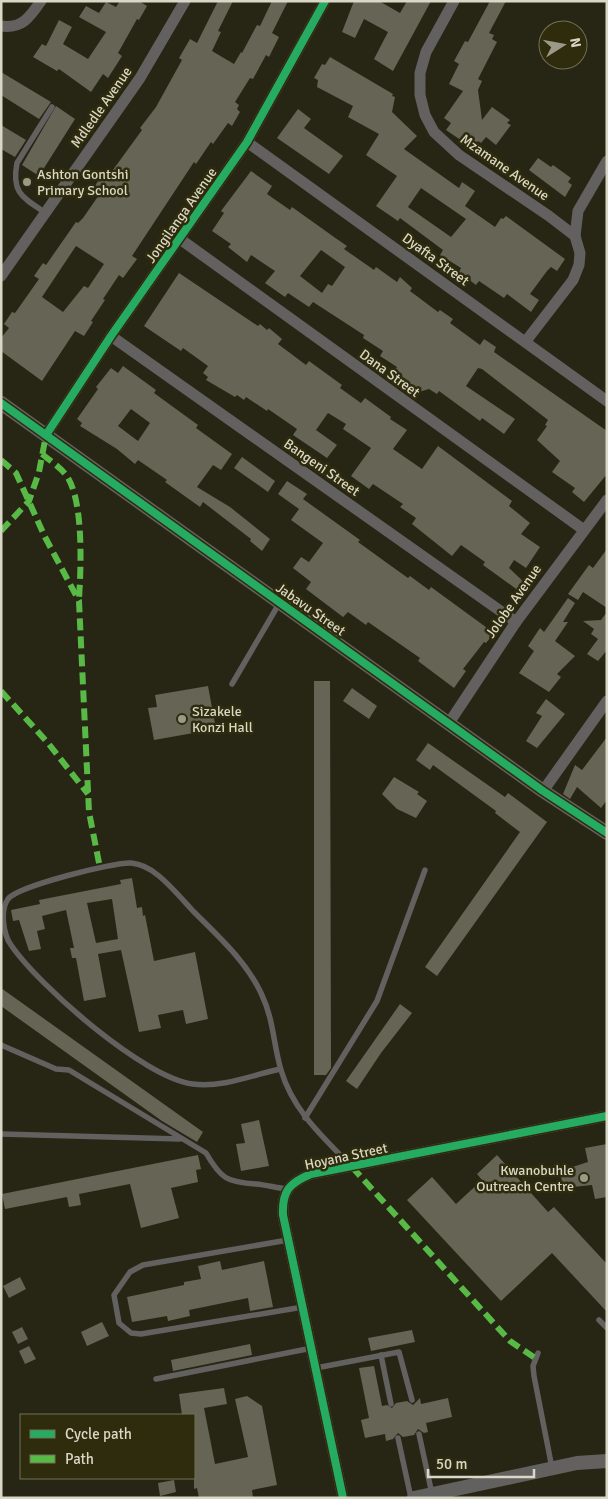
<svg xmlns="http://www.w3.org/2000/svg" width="608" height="1499" font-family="Signika,sans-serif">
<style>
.building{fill:#656455;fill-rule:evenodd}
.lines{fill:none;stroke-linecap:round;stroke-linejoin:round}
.service{stroke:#636160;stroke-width:5.5}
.minor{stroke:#636160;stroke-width:11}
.tertiary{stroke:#636160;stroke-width:14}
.quiet{stroke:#58b947;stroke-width:6;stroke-dasharray:12 6;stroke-linecap:butt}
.cycleway-casing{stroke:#2f2c0d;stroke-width:11}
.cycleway{stroke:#26ab63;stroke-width:8}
.poi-dot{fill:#9b9988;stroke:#2f2c0d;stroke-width:2}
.labels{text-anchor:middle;stroke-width:5;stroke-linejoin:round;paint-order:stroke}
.street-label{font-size:14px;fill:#d9d7c6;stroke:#2f2c0d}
.poi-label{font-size:14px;fill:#d9d7c6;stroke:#2f2c0d;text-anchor:start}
</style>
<rect width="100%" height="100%" fill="#272615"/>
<g class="building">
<path d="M120,1H139L147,6L139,20L137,19L118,53L122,56L108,78L103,74L91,92L59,69L57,71L33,57L42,44L46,46L59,20L72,27L63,44L88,59L106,32L79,17L86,6L99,13L106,2L116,7Z"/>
<path d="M218,1H233L218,31L221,32L212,51L234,64L241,52L242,53L257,25L260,26L272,1H288L272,33L279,37L269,57L266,55L253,79L250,78L235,102L239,105L237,109L240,112L232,126L228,123L213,144L211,142L196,164L194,162L132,256L137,259L123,278L119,275L103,299L105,300L91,321L93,322L84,336L75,331L42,381L1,351V338L9,328L4,324L12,312L15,313L39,279L34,276L43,263L46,265L76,222L78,223L83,218L99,195L92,190L101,177L103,178L107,173L110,174L142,130L140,128L156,107L182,60L179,58L190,39L197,43ZM76,246L104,264L88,288L84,286L63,312L42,297Z"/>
<path d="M354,1H379L400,13L407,1H431L393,71L374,59L388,32L364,19L355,38L342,32Z"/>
<path d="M490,1H506L489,33L494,35L492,39L497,42L478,79L482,81L478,90L482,120L492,107L510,120L507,123L511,125L496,145L486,137L481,143L478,141L476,143L469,138L465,143L446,130L451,123L444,118L463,91L449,84L459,64L454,61L465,41L468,42Z"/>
<path d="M330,57L393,94L392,96L395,97L392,112L417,136L404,149L459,188L462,182L475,191L465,206L495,227L501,218L503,219L506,216L565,259L557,271L551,267L547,271L530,294L539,300L531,312L507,294L504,298L479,281L476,285L459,272L461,268L440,255L443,250L400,218L398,221L376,206L397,176L366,155L379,134L348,117L353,106L317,87L318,80L314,78L322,64L325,65ZM421,188L466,219L451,237L408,207Z"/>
<path d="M1,72L51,102L39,119L1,95Z"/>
<path d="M56,106L75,119L39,176L22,165Z"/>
<path d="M298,109L311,119L304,128L343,156L329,174L277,138Z"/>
<path d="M1,125L26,140L15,157L1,149Z"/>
<path d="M538,158L551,167L553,165L571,178L568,182L572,185L565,197L529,170Z"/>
<path d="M251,171L272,186L267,194L290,210L292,207L334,237L347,246L344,249L374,270L376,267L397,282L400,277L412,288L410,291L438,312L440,310L453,319L450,323L480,345L484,339L496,347L494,352L607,431V474L584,502L572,492L575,488L552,472L560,461L537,440L547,426L545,425L548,420L482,369L478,368L466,386L515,419L504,434L482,418L480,421L439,391L437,394L429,389L419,392L393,374L397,367L380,356L383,351L363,338L364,335L313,302L309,307L288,293L285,297L265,283L275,271L251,255L247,262L228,247L231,244L212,231L224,213L221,211ZM321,250L345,267L332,286L328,284L322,293L300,276Z"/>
<path d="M179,273L258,326L260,324L267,330L269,328L282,339L278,344L306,365L309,361L342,385L340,388L361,403L365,398L391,417L390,419L407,430L393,449L422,469L438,446L512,501L509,506L530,523L521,534L540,547L526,568L514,560L509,568L525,583L519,591L483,565L485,562L461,545L452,556L412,524L416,518L400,507L403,504L373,484L369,489L351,476L371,448L343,429L346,424L328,413L316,430L337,445L327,458L293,435L297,429L268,409L267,411L246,397L244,400L237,395L235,397L206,380L208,377L203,373L208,366L183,348L181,351L144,326Z"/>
<path d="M123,366L156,390L154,393L198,425L196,428L232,454L221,470L213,465L197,487L230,507L270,539L262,551L250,541L251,539L203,502L200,507L165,482L167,480L138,460L135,464L117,449L80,426L82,423L77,419L98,389L96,387L111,368L118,373ZM131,409L150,423L138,441L118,426Z"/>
<path d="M242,457L275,481L268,492L234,468Z"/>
<path d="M287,481L307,494L303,499L360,540L358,542L387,563L408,578L410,576L429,590L431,587L494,633L486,643L484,642L463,669L466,671L454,688L418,661L420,658L368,622L366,625L348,612L343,617L306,589L311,582L293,568L301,557L309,562L323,543L291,520L299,509L278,494Z"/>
<path d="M607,549V608L583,592L578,600L568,594L589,565L593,568Z"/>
<path d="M568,598L575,603L563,622H568L555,641L575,656L557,674L561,677L549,692L519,673L534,651L528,646L540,628L544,632Z"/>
<path d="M607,612V650L598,661L587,654L598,639L591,634L594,629L583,621L601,620Z"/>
<path d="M314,681H330L331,1068L326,1075H314Z"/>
<path d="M208,686L216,729L154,740L148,708L157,707L155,695Z"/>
<path d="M352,688L377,706L369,719L343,701Z"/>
<path d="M546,699L565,714L537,748L526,741L542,716L536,713Z"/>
<path d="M607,737V800L601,808L577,787L570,799L563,794L575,765L582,770Z"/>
<path d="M428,743L505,797L508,793L547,822L437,976L425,967L520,832L495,813L496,811L433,765L430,770L416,760Z"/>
<path d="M394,777L419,792L417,794L427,801L416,818L397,809L382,794Z"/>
<path d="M132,878L137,908L142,907L143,916L145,915L154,961L195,952L208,1019L186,1024L183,1010L158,1015L161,1028L139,1032L121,950L98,954L106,997L84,1001L76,958H72L70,948H74L66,910L42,916L45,929L37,931L41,949L29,951L19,920L13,921L11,910L40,904L39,900L121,884L120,880ZM112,899L118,939L96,943L87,903Z"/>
<path d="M1,988L203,1132L197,1142L162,1121L1,1006Z"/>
<path d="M400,1004L412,1013L381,1053L357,1089L346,1081Z"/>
<path d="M259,1120L269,1166L241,1171L236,1144L245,1143L241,1124Z"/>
<path d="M607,1144V1197L595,1199L592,1185L563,1188L560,1171L588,1162L585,1148Z"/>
<path d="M198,1155L201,1169L196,1170L198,1182L171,1188L179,1218L141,1228L130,1184L79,1194L81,1205L69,1207L67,1197L5,1209L2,1194Z"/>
<path d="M497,1155L548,1212L554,1207L607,1264V1312L552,1253L501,1301L407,1200L432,1177L456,1204L482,1180L477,1174Z"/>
<path d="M220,1261L222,1270L264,1261L273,1307L250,1311L248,1298L189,1310L190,1316L168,1321L167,1316L132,1322L127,1297L184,1285V1282L201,1279L198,1266Z"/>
<path d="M20,1277L26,1289L9,1298L3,1286Z"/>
<path d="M102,1322L109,1336L87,1346L81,1332Z"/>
<path d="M22,1327L28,1339L18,1344L12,1332Z"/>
<path d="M412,1330L415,1342L371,1351L368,1338Z"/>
<path d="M250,1344L252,1355L173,1371L171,1360Z"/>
<path d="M29,1346L36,1359L25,1364L19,1351Z"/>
<path d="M374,1366L382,1406L387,1405L392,1408L396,1403L407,1401L413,1405L420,1398L421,1404L448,1398L452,1417L426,1423L428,1432L424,1433L418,1429L414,1435L403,1437L398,1433L393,1439L386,1441L385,1434L365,1438L361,1420L369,1418L359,1368Z"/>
<path d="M224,1388L227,1404L204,1408L215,1464L248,1457L235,1399L247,1396L262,1406L277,1485L252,1490L253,1498H199L197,1488L194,1489V1415H182L179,1394Z"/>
<path d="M174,1480L176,1492L160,1496L158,1483Z"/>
</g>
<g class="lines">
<g class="service">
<path d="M46,213C23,198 11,193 17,163L52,107"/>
<path d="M232,684L280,602"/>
<path d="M1,1045L56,1069L69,1070L206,1153C221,1179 227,1182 256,1184C267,1185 277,1188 288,1189"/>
<path d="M280,1069C253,1075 221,1088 193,1084C144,1078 39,986 11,945C3,934 0,910 8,899C18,886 114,862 131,863C142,864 151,869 159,876C171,886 182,899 193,911C218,936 246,961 261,993C274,1020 273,1043 281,1070C293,1111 323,1137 351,1166"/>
<path d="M305,1118L377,1001L425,870"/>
<path d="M1,1134L180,1139"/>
<path d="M288,1240L143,1265L130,1272L114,1295L119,1323L131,1333L141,1334L303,1307"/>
<path d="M599,1320L607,1328"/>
<path d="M538,1353L533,1366L534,1376L552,1468"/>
<path d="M381,1355L391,1404"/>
<path d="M316,1368L399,1352L412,1400"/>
<path d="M156,1379L312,1348"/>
<path d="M419,1434L432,1494"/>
<path d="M398,1438L411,1498"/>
</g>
<g class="minor">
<path d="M454,1L426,52L420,73V95L425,115L434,132L459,155L549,216L575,236L580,253L579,265L573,280L526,341"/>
<path d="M1,26C22,29 30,17 41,1"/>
<path d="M247,142L607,401"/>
<path d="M575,236L578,211L607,161"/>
<path d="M180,239L584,530"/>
<path d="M1,276L140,78L185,1"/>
<path d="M111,336L516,622"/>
<path d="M46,435L111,336L247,142L325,1"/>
<path d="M449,723L516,622L607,500"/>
<path d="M543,791L607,701"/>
<path d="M343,1498L283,1215C282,1191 289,1183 311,1174L607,1116"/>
</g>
<g class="tertiary">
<path d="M1,403L543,791L607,833"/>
<path d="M414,1498L577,1463L607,1461"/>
</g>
<g class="quiet">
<path d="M42,454C49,460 60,467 66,475C84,499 81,568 79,599"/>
<path d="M1,460L16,473L45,537L79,601L89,812L100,868"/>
<path d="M1,531L29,501L39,472L46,435"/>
<path d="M1,691L48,743L88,794"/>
<path d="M352,1167L510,1341L535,1358"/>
</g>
<defs>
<g id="cycleway">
<path d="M1,403L543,791L607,833"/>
<path d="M46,435L111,336L247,142L325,1"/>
<path d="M343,1498L283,1215C282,1191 289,1183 311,1174L607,1116"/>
</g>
</defs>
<use href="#cycleway" class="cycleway-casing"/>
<use href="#cycleway" class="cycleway"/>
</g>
<g class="poi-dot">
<circle cx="27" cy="182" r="5"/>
<circle cx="182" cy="719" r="5"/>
<circle cx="584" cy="1178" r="5"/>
</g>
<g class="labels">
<g class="street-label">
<text transform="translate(101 107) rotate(-55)" y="5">Mdledle Avenue</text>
<text transform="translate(505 167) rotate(35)" y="5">Mzamane Avenue</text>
<text transform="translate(181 215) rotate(-55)" y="5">Jongilanga Avenue</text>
<text transform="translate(436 259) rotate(36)" y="5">Dyafta Street</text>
<text transform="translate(390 373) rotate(36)" y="5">Dana Street</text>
<text transform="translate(322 467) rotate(35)" y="5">Bangeni Street</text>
<text transform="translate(513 601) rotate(-55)" y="5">Jolobe Avenue</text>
<text transform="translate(311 609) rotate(35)" y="5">Jabavu Street</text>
<text transform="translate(346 1156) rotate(-12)" y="5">Hoyana Street</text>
</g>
<g class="poi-label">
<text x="37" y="179">Ashton Gontshi<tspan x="37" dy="16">Primary School</tspan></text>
<text x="192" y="716">Sizakele<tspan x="192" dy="16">Konzi Hall</tspan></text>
<text x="574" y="1175" text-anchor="end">Kwanobuhle<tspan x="574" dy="16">Outreach Centre</tspan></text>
</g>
</g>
<rect width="608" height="1499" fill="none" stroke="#d9d7c6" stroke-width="5"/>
<rect x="20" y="1414" width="175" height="65" fill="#2f2c0d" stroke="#737057"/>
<rect x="30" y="1430" width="25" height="8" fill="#26ab63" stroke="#737057"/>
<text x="65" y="1439" font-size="15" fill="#d9d7c6">Cycle path</text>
<rect x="30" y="1455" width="25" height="8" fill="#58b947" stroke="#737057"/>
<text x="65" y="1464" font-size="15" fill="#d9d7c6">Path</text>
<g transform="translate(563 45) rotate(79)"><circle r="24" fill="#2f2c0d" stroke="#737057"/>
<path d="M0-4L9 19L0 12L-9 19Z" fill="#9b9988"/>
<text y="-8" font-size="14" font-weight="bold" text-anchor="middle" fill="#d9d7c6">N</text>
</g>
<path d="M428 1469v8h106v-8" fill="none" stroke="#d9d7c6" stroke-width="2.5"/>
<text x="436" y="1469" font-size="15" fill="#d9d7c6" stroke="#2f2c0d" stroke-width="4" paint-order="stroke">50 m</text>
</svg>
